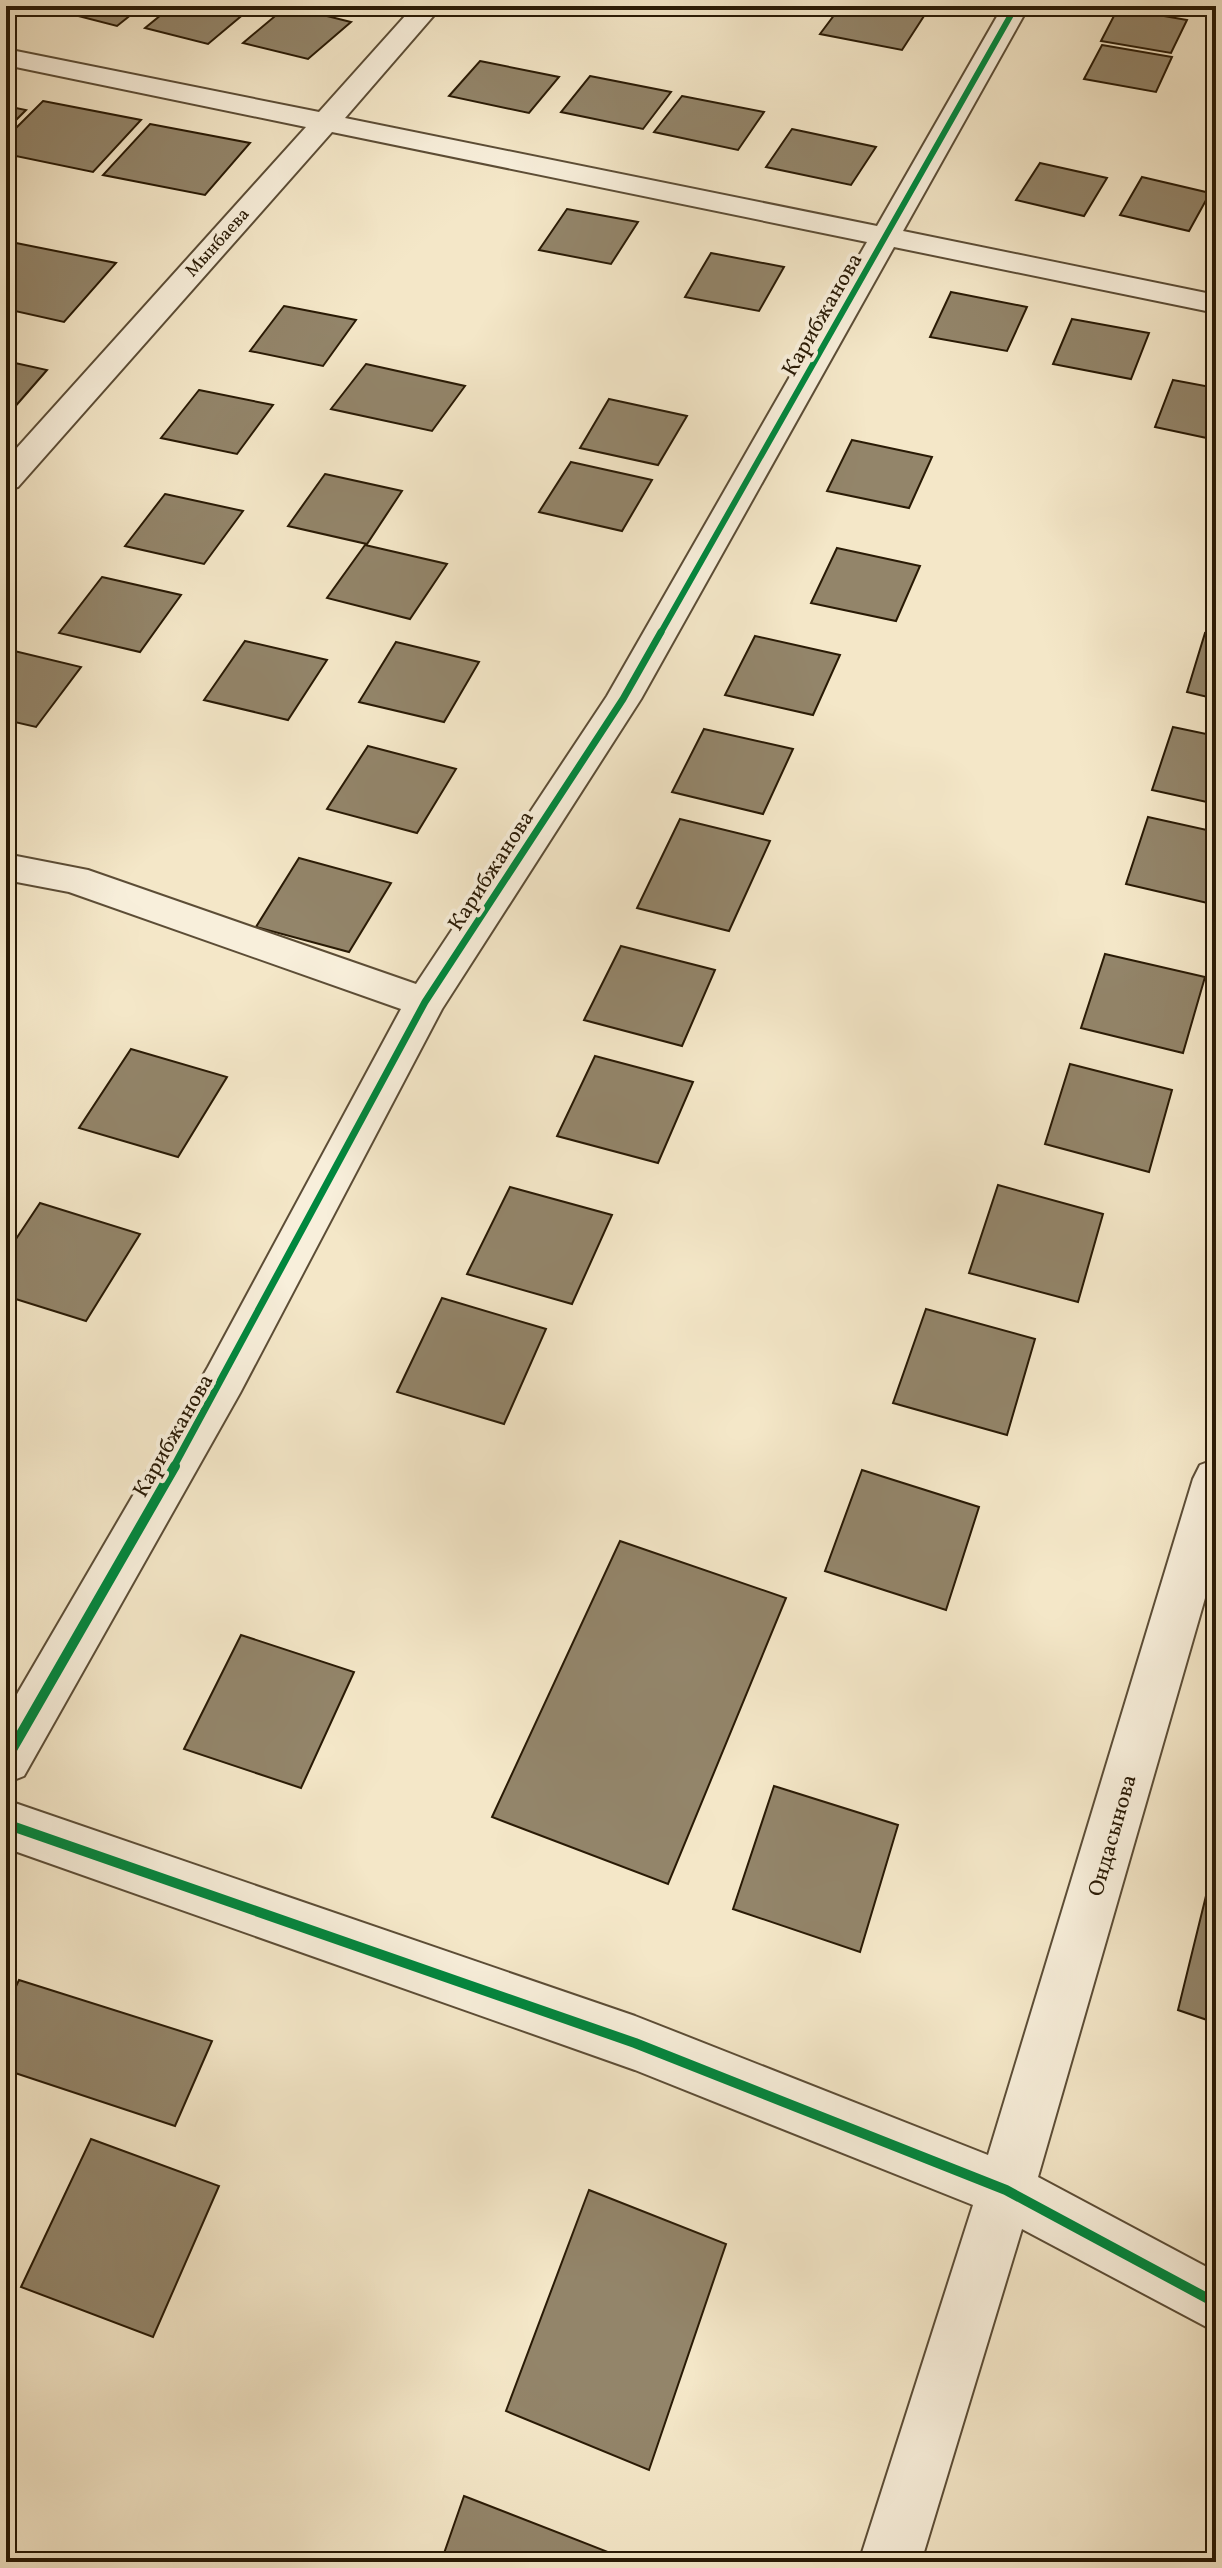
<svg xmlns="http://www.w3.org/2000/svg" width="1222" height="2568" font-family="Vollkorn,serif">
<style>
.building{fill:#93856a;stroke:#291a05;stroke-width:2}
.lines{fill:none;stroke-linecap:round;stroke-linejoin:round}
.street-casing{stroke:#5c4d36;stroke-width:4}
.street{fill:#f8efdb;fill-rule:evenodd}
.cycleway-far2-casing{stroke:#f8efdb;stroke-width:9}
.cycleway-far1-casing{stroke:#f8efdb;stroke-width:12}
.cycleway-casing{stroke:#f8efdb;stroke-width:15}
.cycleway-far2{stroke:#00873e;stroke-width:6}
.cycleway-far1{stroke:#00873e;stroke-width:7}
.cycleway{stroke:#00873e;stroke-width:10}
.labels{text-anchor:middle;stroke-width:8;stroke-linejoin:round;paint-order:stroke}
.far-street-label{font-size:18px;fill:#291a05;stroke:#f8efdb}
.street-label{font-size:22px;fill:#291a05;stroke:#f8efdb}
</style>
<rect width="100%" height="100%" fill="#f4e7c8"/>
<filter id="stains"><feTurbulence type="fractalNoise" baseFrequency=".0025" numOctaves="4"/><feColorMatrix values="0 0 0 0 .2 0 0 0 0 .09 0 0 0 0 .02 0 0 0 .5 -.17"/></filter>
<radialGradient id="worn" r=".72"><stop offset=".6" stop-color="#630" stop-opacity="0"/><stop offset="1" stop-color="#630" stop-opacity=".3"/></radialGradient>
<g class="building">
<path d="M60,6H142L117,26L55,10Z"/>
<path d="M172,6H247L252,7L208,44L145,28Z"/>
<path d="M287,6L351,22L308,59L243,43Z"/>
<path d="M841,6H869L924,16L902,50L820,34Z"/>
<path d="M1118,8L1187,20L1171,53L1101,41Z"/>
<path d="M1102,45L1172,57L1156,92L1084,79Z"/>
<path d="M480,61L559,77L529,113L449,96Z"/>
<path d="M590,76L671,92L643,129L561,112Z"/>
<path d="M682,96L764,112L738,150L654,132Z"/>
<path d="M43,101L141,120L93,172L6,154V138Z"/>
<path d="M6,106L26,110L6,130Z"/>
<path d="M150,124L250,143L205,195L103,175Z"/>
<path d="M792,129L876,147L851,185L766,167Z"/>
<path d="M1040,163L1107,178L1084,216L1016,200Z"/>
<path d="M1142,177L1210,193L1189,231L1120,215Z"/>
<path d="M567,209L638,222L611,264L539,250Z"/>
<path d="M11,242L116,263L64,322L6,309V247Z"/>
<path d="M711,253L784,267L759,311L685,297Z"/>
<path d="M951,292L1027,307L1007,351L930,337Z"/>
<path d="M284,306L356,320L323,366L250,351Z"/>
<path d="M1072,319L1149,333L1131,379L1053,364Z"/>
<path d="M6,361L47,370L6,417Z"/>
<path d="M366,364L465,386L432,431L331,409Z"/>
<path d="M1173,380L1216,388V440L1155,427Z"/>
<path d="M199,390L273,405L237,454L161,438Z"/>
<path d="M609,399L687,416L658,465L580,448Z"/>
<path d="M852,440L932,457L909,508L827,491Z"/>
<path d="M571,462L652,480L622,531L539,512Z"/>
<path d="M325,474L402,491L367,544L288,526Z"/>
<path d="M165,494L243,511L204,564L125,546Z"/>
<path d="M365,545L447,564L410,619L327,598Z"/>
<path d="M837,548L920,566L896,621L811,603Z"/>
<path d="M102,577L181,595L140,652L59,633Z"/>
<path d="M1205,633L1216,636V699L1187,692Z"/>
<path d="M755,636L840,655L813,715L725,695Z"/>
<path d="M245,641L327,660L288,720L204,700Z"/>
<path d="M396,642L479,662L444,722L359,702Z"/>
<path d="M6,649L81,667L36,727L6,720Z"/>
<path d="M1173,727L1216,736V804L1152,790Z"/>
<path d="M704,729L793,749L763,814L672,792Z"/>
<path d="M368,746L456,769L417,833L327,809Z"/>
<path d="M1148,817L1216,832V905L1126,884Z"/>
<path d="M680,819L770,841L729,931L637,908Z"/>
<path d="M299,858L391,883L349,952L256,927Z"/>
<path d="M621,946L715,970L682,1046L584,1020Z"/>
<path d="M1105,954L1205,977L1183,1053L1081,1028Z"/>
<path d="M131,1049L227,1077L178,1157L79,1128Z"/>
<path d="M595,1056L693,1082L658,1163L557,1136Z"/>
<path d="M1070,1064L1172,1090L1149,1172L1045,1144Z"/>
<path d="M998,1185L1103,1214L1078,1302L969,1273Z"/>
<path d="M510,1187L612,1215L572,1304L467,1274Z"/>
<path d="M40,1203L140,1234L86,1321L6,1296V1254Z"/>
<path d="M442,1298L546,1329L504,1424L397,1392Z"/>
<path d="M926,1309L1035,1339L1007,1435L893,1403Z"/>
<path d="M862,1470L979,1507L946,1610L825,1571Z"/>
<path d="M620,1541L786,1598L668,1884L492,1817Z"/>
<path d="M241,1635L354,1672L301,1788L184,1749Z"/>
<path d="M774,1786L898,1825L860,1952L733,1909Z"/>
<path d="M1216,1855V2023L1178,2010Z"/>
<path d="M19,1980L212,2041L175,2126L6,2070V2007Z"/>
<path d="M91,2139L219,2186L153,2337L21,2287Z"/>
<path d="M589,2190L726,2244L649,2470L506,2411Z"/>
<path d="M464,2496L608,2552L605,2562H441Z"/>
</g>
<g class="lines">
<defs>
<g id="street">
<path d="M414,6H442L345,118L877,226L1003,6H1029L903,231L1216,295V313L894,247L641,699L442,1009L240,1393L24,1776L6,1783V1713L208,1367L401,1009L69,892L6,880V854L88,870L416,984L607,696L867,242L332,132L18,487L6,490V460L306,127L6,65V49L319,112Z"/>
<path d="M1216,1459V1560L1038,2177L1216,2272V2332L1022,2229L921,2562H859L973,2205L635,2070L6,1848V1800L635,2016L988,2155L1193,1479L1200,1465Z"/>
</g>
</defs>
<use href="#street" class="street-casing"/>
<use href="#street" class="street"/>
<defs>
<path id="cycleway-far2" d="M660,634L1016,6"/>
<path id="cycleway-far1" d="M173,1468L425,1002L623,699L661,632"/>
<g id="cycleway">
<path d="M6,1760L175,1466"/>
<path d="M6,1824L635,2043L1006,2190L1216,2303"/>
</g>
</defs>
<use href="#cycleway-far2" class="cycleway-far2-casing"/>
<use href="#cycleway-far1" class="cycleway-far1-casing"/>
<use href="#cycleway" class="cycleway-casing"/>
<use href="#cycleway-far2" class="cycleway-far2"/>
<use href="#cycleway-far1" class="cycleway-far1"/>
<use href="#cycleway" class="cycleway"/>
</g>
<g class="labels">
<g class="far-street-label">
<text transform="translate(217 242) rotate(-48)" y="6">Мынбаева</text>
</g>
<g class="street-label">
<text transform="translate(821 314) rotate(-60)" y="8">Карибжанова</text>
<text transform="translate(490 870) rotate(-57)" y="8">Карибжанова</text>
<text transform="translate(172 1435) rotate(-60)" y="8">Карибжанова</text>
<text transform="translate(1111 1835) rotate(-74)" y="8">Ондасынова</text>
</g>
</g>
<rect width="1222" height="2568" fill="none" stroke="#f4e7c8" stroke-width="32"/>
<rect x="8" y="8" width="1206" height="2552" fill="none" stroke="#291a05" stroke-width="4"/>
<rect x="16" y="16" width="1190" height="2536" fill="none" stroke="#291a05" stroke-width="2"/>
<rect width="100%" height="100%" filter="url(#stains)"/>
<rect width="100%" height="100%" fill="url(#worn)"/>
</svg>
